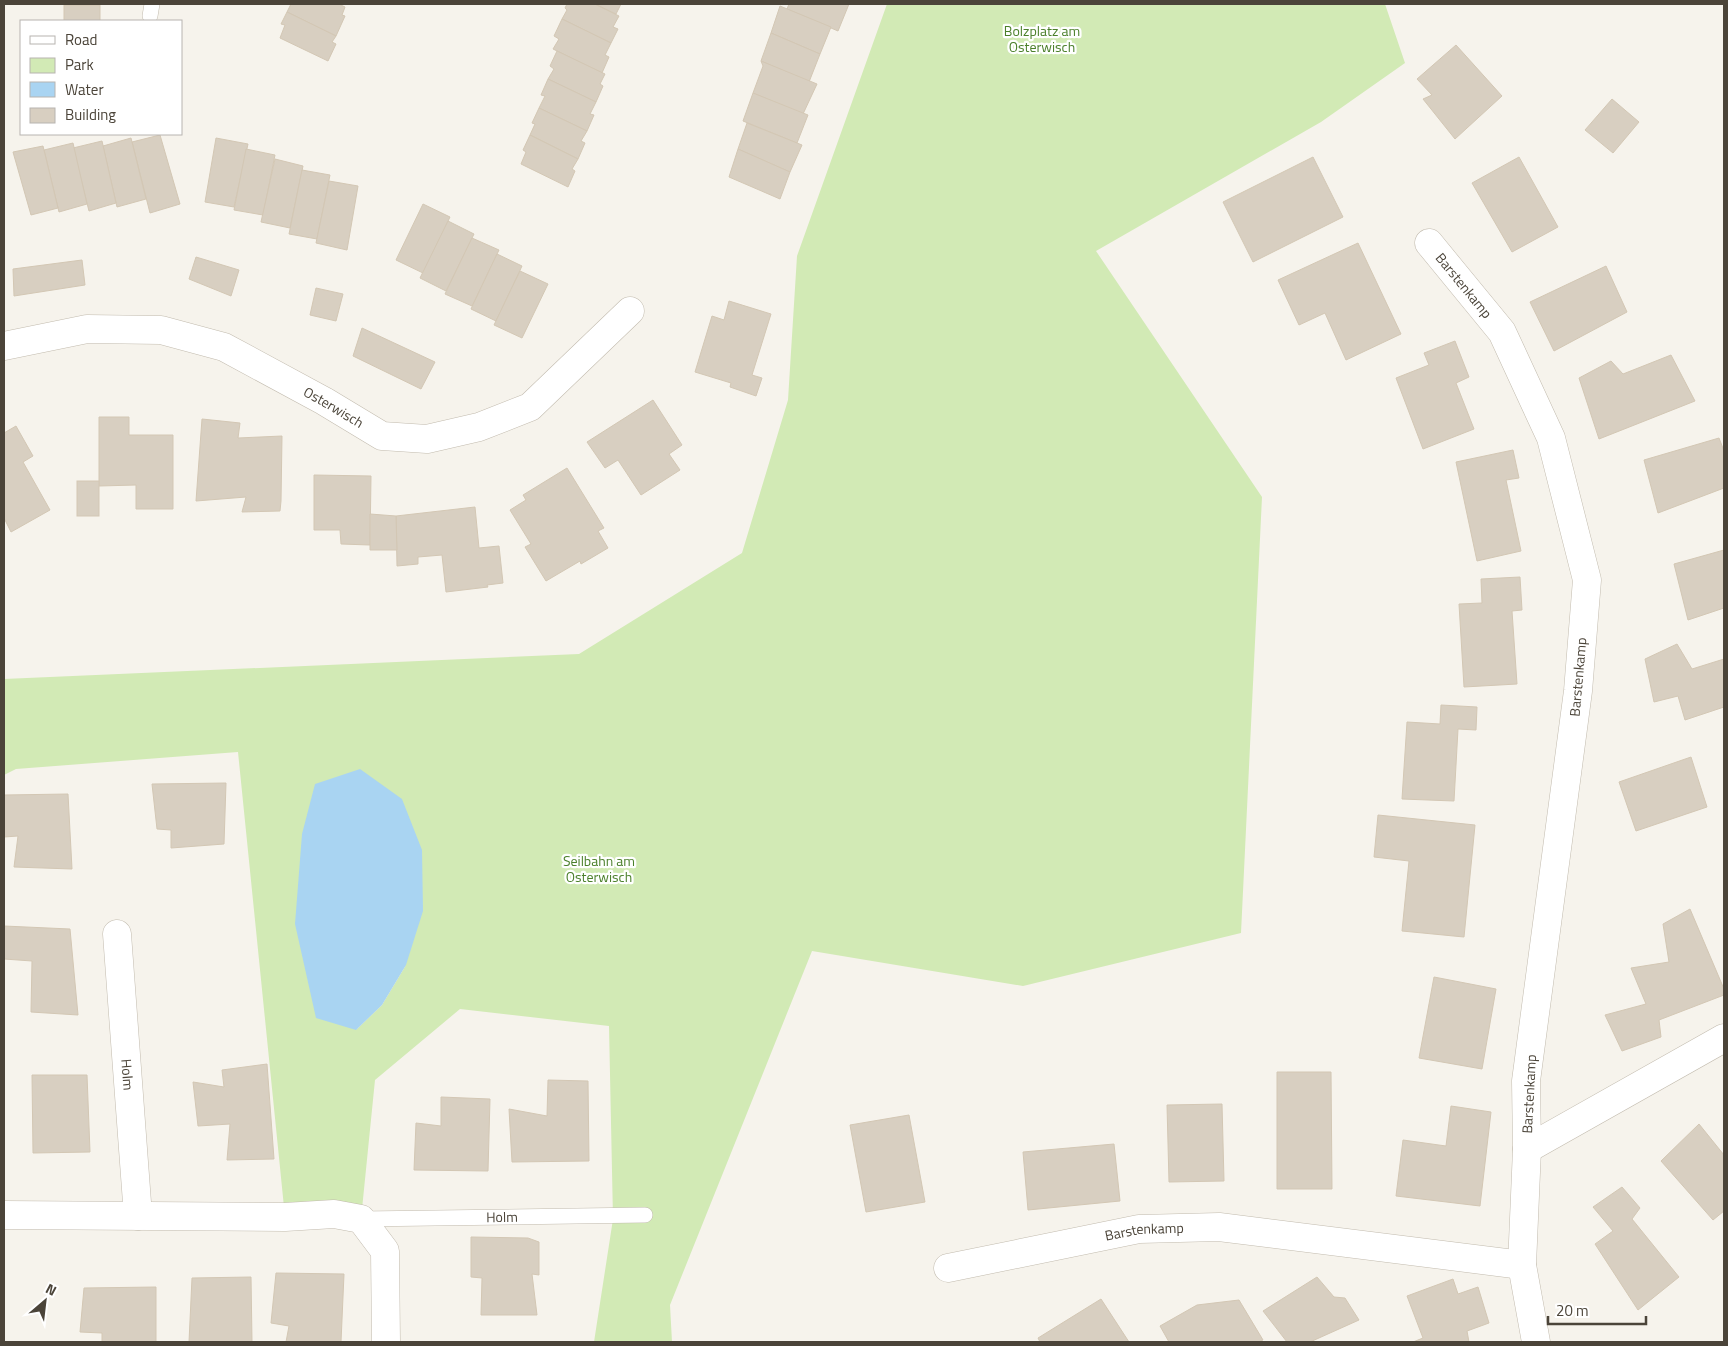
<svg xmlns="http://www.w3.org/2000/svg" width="1728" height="1346" font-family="'Titillium Web',sans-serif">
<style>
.green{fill:#d2eab5;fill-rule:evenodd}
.water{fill:#a9d4f2}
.building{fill:#d8cfc1;stroke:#d3c7b4}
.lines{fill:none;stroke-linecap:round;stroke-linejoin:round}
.lane-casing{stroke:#c2bbae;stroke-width:16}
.street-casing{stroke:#c2bbae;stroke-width:29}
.lane{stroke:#fff;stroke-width:15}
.street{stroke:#fff;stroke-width:28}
.labels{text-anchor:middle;stroke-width:4.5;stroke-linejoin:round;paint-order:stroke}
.park-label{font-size:14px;fill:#4a7f2a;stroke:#fff}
.street-label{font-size:14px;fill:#4b4439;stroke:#fff}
</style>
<rect width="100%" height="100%" fill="#f6f3ec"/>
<path class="green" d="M887,4H1385L1405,63L1321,122L1096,251L1262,497L1241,933L1023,986L812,951L670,1305L672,1342H594L613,1219L609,1026L460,1009L375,1080L361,1219L285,1217L238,752L16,769L4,775V679L579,654L742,553L788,400L797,256ZM406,965L382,1005L356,1030Z"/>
<path class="water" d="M360,769L402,799L422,850L423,911L406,965L382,1005L356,1030L316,1018L295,924L302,834L315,784Z"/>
<g class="building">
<path d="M47,4H100V5Z"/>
<path d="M291,4H339L345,7L342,15L345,16L336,36L287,12Z"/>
<path d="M567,4H595L619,16L613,27L618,29L611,43L562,19L567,10L565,8Z"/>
<path d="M595,4H621L616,14Z"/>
<path d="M789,4H849L838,31L787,9Z"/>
<rect x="64" y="5" width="36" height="16"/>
<path d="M780,6L831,27L820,54L771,33Z"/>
<path d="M287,12L336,36L332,42L336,44L328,61L280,38L285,25L281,24Z"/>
<path d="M562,19L611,43L605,55L609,57L602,73L553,49L559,39L554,36Z"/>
<path d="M771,33L820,54L809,82L761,61Z"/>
<path d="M1456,45L1502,96L1455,139L1423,99L1432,95L1417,79Z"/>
<path d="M557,51L605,74L600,84L603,86L596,102L548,79L554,69L550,66Z"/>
<path d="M761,61L817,84L803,114L753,93L763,66Z"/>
<path d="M548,79L596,102L590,114L594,115L587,131L539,108L545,96L541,95Z"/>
<path d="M753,93L808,115L797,143L743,121Z"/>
<path d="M1612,99L1639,122L1613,153L1585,130Z"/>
<path d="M539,108L587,131L581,141L585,143L578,159L530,135L535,124L532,123Z"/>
<path d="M747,123L802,145L790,172L738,149Z"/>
<path d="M160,135L180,204L150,213L132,142Z"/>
<path d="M530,135L578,159L572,169L575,171L568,187L521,164L526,152L523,150Z"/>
<path d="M131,138L146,199L117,207L103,146Z"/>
<path d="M216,138L248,144L234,207L205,202Z"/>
<path d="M102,141L116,203L89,211L73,148Z"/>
<path d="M73,143L87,204L59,212L44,150Z"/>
<path d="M43,146L58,208L31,215L13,152Z"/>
<path d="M246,149L275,155L263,215L234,210Z"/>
<path d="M738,149L790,172L780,199L729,177Z"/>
<path d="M1313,157L1343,217L1253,262L1223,202Z"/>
<path d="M1519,157L1558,227L1512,252L1472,183Z"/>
<path d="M275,159L303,166L290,228L261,222Z"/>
<path d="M302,170L330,175L317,239L289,234Z"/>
<path d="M329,181L358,186L347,250L316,243Z"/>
<path d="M423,204L450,217L423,273L396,260Z"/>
<path d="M448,221L474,234L446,291L420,278Z"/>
<path d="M472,238L499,250L472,306L445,294Z"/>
<path d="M1358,243L1401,334L1346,360L1325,313L1299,325L1278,280Z"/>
<path d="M497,254L522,266L496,321L471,309Z"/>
<path d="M196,257L239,270L231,296L189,279Z"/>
<path d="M82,260L85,285L14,296L13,269Z"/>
<path d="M1606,266L1627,312L1554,351L1530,302Z"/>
<path d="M520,271L548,284L522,338L494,325Z"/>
<path d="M316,288L343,294L336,321L310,315Z"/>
<path d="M729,301L771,314L752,375L762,378L756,396L730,387L731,383L695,372L712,316L724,320Z"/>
<path d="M362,328L435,362L421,389L353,356Z"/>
<path d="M1455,341L1469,377L1456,383L1474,429L1423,449L1396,378L1429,365L1424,353Z"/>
<path d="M1671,355L1695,401L1599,439L1579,378L1611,361L1623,374Z"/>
<path d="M653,400L682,445L669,454L680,470L641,495L618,460L605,468L587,442Z"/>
<path d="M99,417H129V435H173V509H136V485L99,486Z"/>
<path d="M202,419L240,423L238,438L282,436L281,501L280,511L242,512L246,497L196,501Z"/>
<path d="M16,426L33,456L23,462L50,510L11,532L4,518V433Z"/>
<path d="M1719,438L1724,451V488L1658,513L1644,460Z"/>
<path d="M1513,450L1519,478L1506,480L1521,551L1477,561L1456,462Z"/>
<path d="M567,468L604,528L598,531L608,548L581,564L580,561L546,581L525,547L531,544L510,510L526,500L523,495Z"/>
<path d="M314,475L371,476L370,545L341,544L340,530H314Z"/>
<rect x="77" y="481" width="22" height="35"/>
<path d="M475,507L479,548L499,546L503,583L487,585L488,587L446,592L442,555L418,557V564L397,566L396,516Z"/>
<path d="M370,514L396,516L397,550H370Z"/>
<path d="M1724,550V608L1688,620L1674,564Z"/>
<path d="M1520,577L1522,610L1512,611L1517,684L1464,687L1459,604L1482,603L1481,579Z"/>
<path d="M1677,644L1692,669L1724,659V707L1685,720L1678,696L1654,702L1645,659Z"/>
<path d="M1441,705L1477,707L1476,730L1458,729L1454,801L1402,799L1407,722L1440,724Z"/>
<path d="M1691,757L1707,807L1636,831L1619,782Z"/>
<path d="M226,783L224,844L171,848V830L157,829L152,784Z"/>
<path d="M68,794L72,869L14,867L18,836L4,837V795Z"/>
<path d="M1378,815L1475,825L1464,937L1402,931L1409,861L1374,857Z"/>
<path d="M1690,909L1724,989V995L1659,1020L1661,1037L1622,1051L1605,1015L1646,1004L1631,968L1669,962L1663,924Z"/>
<path d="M4,926L70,929L78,1015L31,1012L32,961L4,959Z"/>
<path d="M1434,977L1496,989L1482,1069L1419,1058Z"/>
<path d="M267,1064L274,1159L227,1160L230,1124L198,1126L193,1082L224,1087L222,1070Z"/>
<path d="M1277,1072H1331L1332,1189H1277Z"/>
<path d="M32,1075H87L90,1152L33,1153Z"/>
<path d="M548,1080L588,1081L589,1161L512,1162L509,1109L547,1116Z"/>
<path d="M441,1097L490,1099L488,1171L414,1170L416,1123L441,1126Z"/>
<path d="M1222,1104L1224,1181L1169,1182L1167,1105Z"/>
<path d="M1451,1106L1491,1112L1480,1206L1396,1196L1403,1140L1446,1146Z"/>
<path d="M909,1115L925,1202L866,1212L850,1125Z"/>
<path d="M1699,1124L1724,1155V1211L1713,1220L1661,1161Z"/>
<path d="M1114,1144L1120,1201L1028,1210L1023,1152Z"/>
<path d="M1622,1187L1640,1208L1632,1219L1679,1277L1638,1310L1595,1244L1613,1231L1593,1207Z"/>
<path d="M471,1237L528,1238L539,1242V1275L532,1274L537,1315H481L482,1278L471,1277Z"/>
<path d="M276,1273L344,1274L341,1342H286L289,1326L271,1323Z"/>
<path d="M251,1277L252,1342H189L192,1278Z"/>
<path d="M1317,1277L1334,1297L1345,1298L1359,1320L1310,1342H1287L1263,1311Z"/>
<path d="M1453,1279L1458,1294L1478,1287L1489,1323L1467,1331L1469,1342H1413L1423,1338L1407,1296Z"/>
<path d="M156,1287V1342H102V1333L80,1332L84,1288Z"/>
<path d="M1101,1299L1129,1342H1040L1038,1338Z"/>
<path d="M1239,1300L1263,1340L1258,1342H1169L1160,1326L1197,1305Z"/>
</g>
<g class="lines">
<defs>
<g id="lane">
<path d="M150,16L152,4"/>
<path id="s1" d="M361,1219L645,1215"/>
</g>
<g id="street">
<path id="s2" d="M1429,243L1502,332L1551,438L1587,580L1578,691L1526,1081L1527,1149L1522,1265L1536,1342"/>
<path id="s3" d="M4,346L87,329L161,330L224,347L324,401L382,436L427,439L479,427L530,407L630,311"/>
<path id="s4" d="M117,934L138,1216"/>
<path d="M1527,1149L1724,1038"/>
<path d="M4,1215L285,1217L334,1214L361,1219L385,1251L386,1342"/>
<path id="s5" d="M948,1268L1139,1229L1219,1227L1522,1265"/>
</g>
</defs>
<use href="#lane" class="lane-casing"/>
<use href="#street" class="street-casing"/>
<use href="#lane" class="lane"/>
<use href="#street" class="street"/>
</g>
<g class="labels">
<g class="park-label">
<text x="1042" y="36">Bolzplatz am<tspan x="1042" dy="16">Osterwisch</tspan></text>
<text x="599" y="866">Seilbahn am<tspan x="599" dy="16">Osterwisch</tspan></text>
</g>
<g class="street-label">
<text dy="5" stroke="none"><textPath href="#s2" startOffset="55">Barstenkamp</textPath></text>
<text dy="5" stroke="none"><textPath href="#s3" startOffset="349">Osterwisch</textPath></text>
<text transform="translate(1578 677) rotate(-85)" y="5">Barstenkamp</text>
<text dy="5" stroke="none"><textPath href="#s4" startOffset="141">Holm</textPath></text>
<text transform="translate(1529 1094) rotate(-87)" y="5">Barstenkamp</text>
<text dy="5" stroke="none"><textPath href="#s1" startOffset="141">Holm</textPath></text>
<text dy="5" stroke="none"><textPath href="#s5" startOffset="200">Barstenkamp</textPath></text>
</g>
</g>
<rect width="1728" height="1346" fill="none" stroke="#4b4439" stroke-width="10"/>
<rect x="20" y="20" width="162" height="115" fill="#ffffff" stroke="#b7b4b0"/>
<rect x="30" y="36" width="25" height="8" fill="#ffffff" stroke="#b7b4b0"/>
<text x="65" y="45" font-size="15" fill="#4b4439">Road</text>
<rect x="30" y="58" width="25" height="15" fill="#d2eab5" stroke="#b7b4b0"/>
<text x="65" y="70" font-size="15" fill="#4b4439">Park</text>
<rect x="30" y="82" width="25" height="15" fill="#a9d4f2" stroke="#b7b4b0"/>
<text x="65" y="95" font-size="15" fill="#4b4439">Water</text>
<rect x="30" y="108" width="25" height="15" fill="#d8cfc1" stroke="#b7b4b0"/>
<text x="65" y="120" font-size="15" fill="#4b4439">Building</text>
<g transform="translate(45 1301) rotate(28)" stroke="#ffffff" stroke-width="4" paint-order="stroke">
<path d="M0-4L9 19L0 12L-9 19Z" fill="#4b4439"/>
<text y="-8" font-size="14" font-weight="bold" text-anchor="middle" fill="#4b4439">N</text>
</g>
<path d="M1548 1316v8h98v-8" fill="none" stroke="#4b4439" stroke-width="2.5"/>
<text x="1556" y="1316" font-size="15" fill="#4b4439" stroke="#ffffff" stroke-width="4" paint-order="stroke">20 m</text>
</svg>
